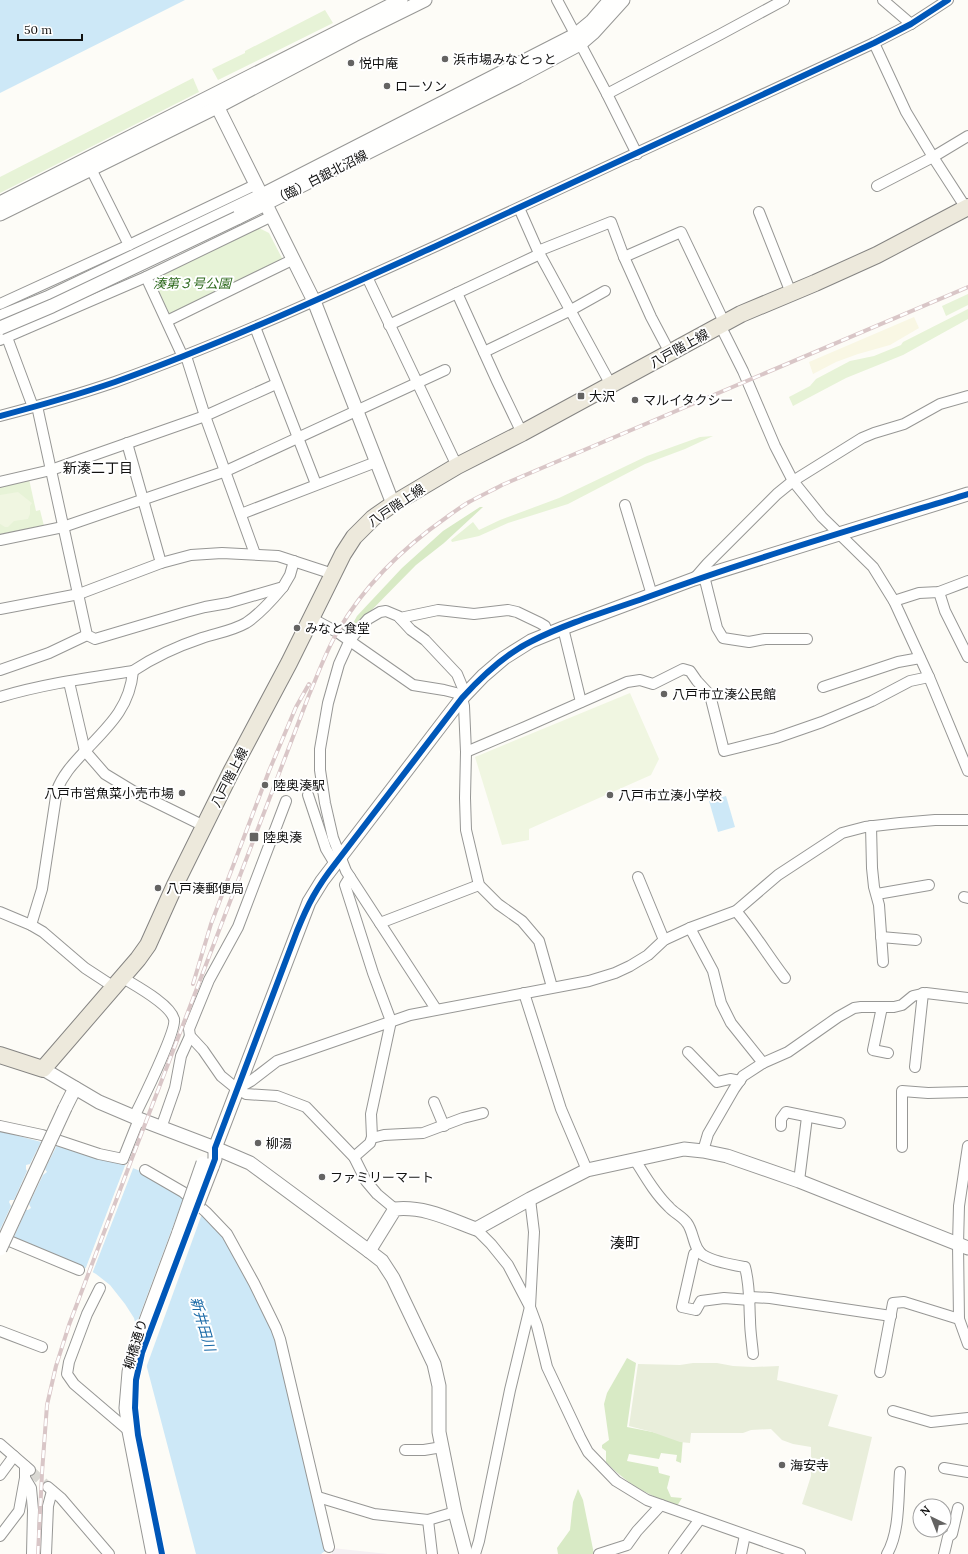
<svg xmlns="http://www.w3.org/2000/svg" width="968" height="1554" font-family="Lora,'Noto Sans JP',serif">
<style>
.industrial{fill:#f5f0f3}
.farmland{fill:#f9f7e4}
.green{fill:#e7f3d7}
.forest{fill:#d8eac5}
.cemetery{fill:#e9eedb}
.pitch{fill:#f0f6e1}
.water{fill:#cde8f7}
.pier{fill:#fdfcf7}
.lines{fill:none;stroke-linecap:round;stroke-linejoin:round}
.minor-tunnel{stroke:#dad9d4;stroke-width:10;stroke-dasharray:10 5;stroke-linecap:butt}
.minor-casing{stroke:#979795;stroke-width:12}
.tertiary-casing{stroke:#979795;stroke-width:15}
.primary-casing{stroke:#858482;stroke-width:18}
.minor{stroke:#fffffe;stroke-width:10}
.tertiary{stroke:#fffffe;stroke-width:13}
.primary{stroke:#ede9dc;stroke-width:16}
.rail-casing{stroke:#d9c6c7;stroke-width:4}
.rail{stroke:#fff;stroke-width:2.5;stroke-dasharray:8;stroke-linecap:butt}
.tertiary-bridge-casing{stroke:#979795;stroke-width:15;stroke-linecap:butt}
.tertiary-bridge{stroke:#fffffe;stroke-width:13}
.cycleway-casing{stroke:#fff;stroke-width:8}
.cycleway{stroke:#0057b8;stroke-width:6}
.poi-dot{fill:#646362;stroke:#fff;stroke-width:1.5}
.labels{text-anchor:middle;stroke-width:4;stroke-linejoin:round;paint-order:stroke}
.poi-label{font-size:13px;fill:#111;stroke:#fff;text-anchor:start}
.street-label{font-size:13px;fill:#111;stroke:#fff}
.park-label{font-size:13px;font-style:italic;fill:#2f6b1f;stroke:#fff}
.neighbourhood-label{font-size:14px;fill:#111;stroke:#fff}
.water-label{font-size:14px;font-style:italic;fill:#1768a6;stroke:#fff}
.quarter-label{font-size:15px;fill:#111;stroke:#fff}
</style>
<rect width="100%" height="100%" fill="#fdfcf7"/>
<path class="industrial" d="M332,1548L388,1554H332Z"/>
<path class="farmland" d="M914,317L919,328L890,345L858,354L836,362L813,374L809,362Z"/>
<g class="green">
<path d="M325,10L333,23L218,80L212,69L245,53V51Z"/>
<path d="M193,78L199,92L0,193V177Z"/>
<path d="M259,228L269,233L284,262L171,317L154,282L159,276Z"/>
<path d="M968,294V305L946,316L942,306Z"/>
<path d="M968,309V319L903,355L846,378L793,406L789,397L810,386L816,379L850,361L874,356L901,345L903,342Z"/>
<path d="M713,436L685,449L645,464L568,504L508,523L479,536L452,542L451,540L473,522L479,530L500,520L559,498L647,456L700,437Z"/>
<path d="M29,479L36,511L40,510L44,526L0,534V486Z"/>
</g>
<g class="forest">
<path d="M480,507H483L444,543L416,565L353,629L351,627L357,616L402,568L443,531Z"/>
<path d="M627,1358L636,1363L627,1427L683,1438L681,1463L676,1461L677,1455L661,1453L659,1459L629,1454L627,1461L658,1467L659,1473L670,1476L667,1488L671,1497L682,1498L677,1506C648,1495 627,1484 606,1462V1451L602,1448V1445L609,1440L604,1404L607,1393Z"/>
<path d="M578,1489L583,1500L594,1554H558L557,1548L570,1530L573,1502Z"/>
</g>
<path class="cemetery" d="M693,1363H717L733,1366L753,1367L779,1366L777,1380L838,1395L828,1426L872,1437L852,1521L802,1504L811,1476V1447L793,1444L782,1440L771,1429L751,1430L743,1433H691L690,1443L680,1442L652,1432L629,1426L638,1364L680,1365Z"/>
<g class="pitch">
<path d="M18,492L32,503L30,506V514L28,519L14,521L8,527H5L0,524V495Z"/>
<path d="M630,693L659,759L651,775L529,829V840L502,845L475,757Z"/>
</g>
<g class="water">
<path d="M0,0H185L0,93Z"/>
<path d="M726,796L735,827L718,832L709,801Z"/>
<path d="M0,1131L120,1163L143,1172L180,1192L225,1236L273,1328L325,1547V1551L321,1554H196L134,1318L125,1304L110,1285L96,1274L78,1264L0,1232Z"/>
</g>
<g class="pier">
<path d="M42,1140L58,1143L45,1169L47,1172L43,1175L29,1204L31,1208L28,1210H26L13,1239L0,1234V1230L11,1206L9,1202L10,1200H14L27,1171L26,1169V1165L30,1164Z"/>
<path d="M126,1163L134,1166L92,1274L85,1270Z"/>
<path d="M185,1194L203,1211L146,1368L135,1328Z"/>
</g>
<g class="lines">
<path class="minor-tunnel" d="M32,1472L48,1487"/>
<defs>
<g id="minor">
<path d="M557,0L607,94L637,154"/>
<path d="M883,0L911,24"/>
<path d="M874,43L906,112L933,157L966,208"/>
<path d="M607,94L721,34L784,0"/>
<path d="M88,163L129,245"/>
<path d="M877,186L933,157L968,136"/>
<path d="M519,208L538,251L611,385"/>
<path d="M759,212L791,293"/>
<path d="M538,251L611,222L624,257L651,317L670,353"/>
<path d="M624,257L681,232L724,322"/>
<path d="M146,277L183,357"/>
<path d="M367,277L457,466"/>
<path d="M457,293L497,381L522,433"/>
<path d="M0,304L129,245L257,184"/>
<path d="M167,321L294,259"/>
<path d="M389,325L540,254"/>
<path d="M720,325L743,371L775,446L793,481L822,517L873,567L894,601L929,677L968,771"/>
<path d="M255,327L316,484"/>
<path d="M5,332L33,407"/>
<path d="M0,340L146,277L272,216"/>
<path d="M484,352L571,310L605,291"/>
<path d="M186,356L205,416L255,554"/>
<path d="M37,406L87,635L95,639L186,612L205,607L228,603L283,587L290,575L294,561"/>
<path d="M0,416C38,406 77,395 115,382C224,343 330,294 436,246C582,179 728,111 874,43L911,24L948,0"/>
<path d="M127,443L161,563"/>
<path d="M0,482L51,470L205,416L276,384"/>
<path d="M625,505L652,595"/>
<path d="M241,514L376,462"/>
<path d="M0,540L63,527L226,471L445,370"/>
<path d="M704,576L717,628L723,638L749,642L765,639H807"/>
<path d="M694,579L707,564L777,494L793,481L862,438L874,433L904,424L940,404L968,396"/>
<path d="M939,592L945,611L968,657"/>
<path d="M894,601L919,593L939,592L968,581"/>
<path d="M0,609L79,594L161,563L191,555L222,553L278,556L333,574"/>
<path d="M311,618L337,632L413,685L444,690L456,693L462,698L464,706L466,752L465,798L466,830L479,885L498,904L522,921L539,941L552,987"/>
<path d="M400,618L438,610L474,614L508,610L517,612L540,623L545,626L548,634"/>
<path d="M563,628L581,702"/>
<path d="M0,670L49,653L87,635"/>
<path d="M69,682L85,751L105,774L133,791L204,826"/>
<path d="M823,687L898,662L920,658"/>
<path d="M0,697C43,684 88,678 133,671C154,657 178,646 202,638C217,633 232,631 246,623C260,614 273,599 283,587"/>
<path d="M466,752L525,727L627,682L640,680L653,684L683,669L690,671L697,681L710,695L724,751L776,738L822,722L872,701L910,681L929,677"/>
<path d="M308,795L326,849L335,864"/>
<path d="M286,801L238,927L209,980L189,1029L190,1036L203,1050L221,1076L237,1089L246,1094L277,1096L306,1107L354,1157L366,1181L377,1194L395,1209"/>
<path d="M871,826L872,868L874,887L879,905L883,962"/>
<path d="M350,877L345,885L373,973L391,1021L371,1114L372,1137L370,1143L354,1157"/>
<path d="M638,877L664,940"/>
<path d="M877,894L929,885"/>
<path d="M964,897L968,898"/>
<path d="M736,911C754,932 768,956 785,978"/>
<path d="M0,912L31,925L43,932L85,968L114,987"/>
<path d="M380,923L479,885"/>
<path d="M31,925L42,889L57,790C63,774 74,763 85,751C109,726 130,707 133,671"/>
<path d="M690,928L713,971L721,1003L731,1023L763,1063L788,1052L838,1017L854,1008L861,1007H894L902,1005L913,996L926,993L968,998"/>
<path d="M881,937L916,940"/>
<path d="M123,978C136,986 170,1004 174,1019C177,1030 141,1103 134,1117"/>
<path d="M524,993L561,1109L587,1170"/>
<path d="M882,1007L873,1050L888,1053"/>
<path d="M436,1009L346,871L333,838L325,803L320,770V749L328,703L339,664L349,642L354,635L368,619L380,612L386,611L398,616L411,630L425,640L457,674L462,686"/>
<path d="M688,1052L717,1082L730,1079L740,1081"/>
<path d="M915,1067L923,993"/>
<path d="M237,1089L251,1081L277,1061L410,1015L589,981L615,973L630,966L648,955L664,940L690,928L736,911L778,875L842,833L865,827L900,823L935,820H968"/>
<path d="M434,1102L444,1126"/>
<path d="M0,1126L42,1135L99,1154L123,1159L139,1119"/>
<path d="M781,1126V1119L786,1112L840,1123"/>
<path d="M161,1128L175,1088L181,1056L190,1036"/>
<path d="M372,1137H376L384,1135L423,1133L463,1118L483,1113"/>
<path d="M968,1146L959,1206L958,1244L959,1319L968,1344"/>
<path d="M902,1147V1091L928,1093L968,1092"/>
<path d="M703,1151L708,1134L734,1089L743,1076L763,1063"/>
<path d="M635,1160C645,1176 655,1194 669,1207C674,1213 682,1216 687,1223C694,1232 693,1249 703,1255C714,1262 733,1265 745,1267C750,1286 749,1301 750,1320C750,1331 752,1343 753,1354"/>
<path d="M145,1170L183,1192L206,1212L227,1234L254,1283L276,1328L280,1339L329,1547"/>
<path d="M799,1181L807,1117"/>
<path d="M476,1229L491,1244L508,1265L530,1307L537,1326L547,1367L580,1437L588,1452L616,1481L647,1500L800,1554"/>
<path d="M0,1237L79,1270"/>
<path d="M699,1251L694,1254L682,1307L696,1310L701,1301L724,1298L750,1300"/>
<path d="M100,1288L87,1314L69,1362L67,1374L74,1384L129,1431"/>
<path d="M750,1297L770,1298L891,1316"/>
<path d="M0,1331L42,1347"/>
<path d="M880,1372L893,1303L904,1302L959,1319"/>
<path d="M893,1411L931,1422L968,1418"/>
<path d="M0,1444L30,1470"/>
<path d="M405,1450H424L442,1447"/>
<path d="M944,1468L968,1472"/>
<path d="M0,1475L14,1456"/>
<path d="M25,1478L31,1488L33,1510L32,1554"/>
<path d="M48,1487L61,1498L109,1554"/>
<path d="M318,1497L374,1514L428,1520L455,1512"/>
<path d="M428,1520L432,1554"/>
<path d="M0,1536L19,1511L25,1478V1466"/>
<path d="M46,1554L48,1506L52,1491"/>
<path d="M475,1554L479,1541L510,1390L530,1307L534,1232L530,1199"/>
<path d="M599,1554L627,1545L637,1531L661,1505"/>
<path d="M674,1554L700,1519"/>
<path d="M741,1554L745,1535"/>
<path d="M887,1554C900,1532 898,1497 900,1472"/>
<path d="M944,1554L948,1537L952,1534L958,1508"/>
</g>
<g id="tertiary">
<path d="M214,100L314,301L393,504"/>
<path d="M0,203L401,0"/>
<path d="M0,214L217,107L354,35L425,0"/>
<path d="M237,218L518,77L580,44L594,32L623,0"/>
<path d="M0,317L47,298L262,195L575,35L592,21L610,0"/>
<path d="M43,1069L99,1102L139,1119L215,1148L250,1163L369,1251L382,1261L393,1278L434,1364L439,1386V1432L455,1512L466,1554"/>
<path d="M65,1108L75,1088"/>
<path d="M212,1167L215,1159V1148L309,902L322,881L445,720L462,698L483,676L504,658L531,641L563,628L694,579L968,494"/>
<path d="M369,1251L395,1209C424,1206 449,1219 476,1229L530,1199L587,1170L684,1149L703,1151L727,1156L799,1181L968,1248"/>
<path d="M153,1554L129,1431L126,1408L129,1372L134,1353L179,1232"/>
</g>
<path id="primary" d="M0,1055L43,1069L138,959L148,945L175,885L231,772L289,663L343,554L354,537L373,518L393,504L457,466L522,433L741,314L815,283L877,255L968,207"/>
</defs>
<use href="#minor" class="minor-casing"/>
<use href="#tertiary" class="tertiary-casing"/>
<use href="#primary" class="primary-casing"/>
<use href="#minor" class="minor"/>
<use href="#tertiary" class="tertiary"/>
<use href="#primary" class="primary"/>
<defs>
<g id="rail">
<path d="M193,984L211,924L269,771L296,707L309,684"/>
<path d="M38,1554L42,1473L47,1405L56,1366L69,1325L134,1153L309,695C318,674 326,651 338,631C364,586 404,547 447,517C454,512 462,506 469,502C480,496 491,491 502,485L968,287"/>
</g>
</defs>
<use href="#rail" class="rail-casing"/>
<use href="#rail" class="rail"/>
<defs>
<g id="tertiary-bridge">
<path d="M0,328L52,306L237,218"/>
<path d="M198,1203L212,1167"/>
<path d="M179,1232L203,1163"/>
<path d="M0,1249L65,1108"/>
</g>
</defs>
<use href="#tertiary-bridge" class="tertiary-bridge-casing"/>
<use href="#tertiary-bridge" class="tertiary-bridge"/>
<defs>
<g id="cycleway">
<path d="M0,416C38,406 77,395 115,382C224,343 330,294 436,246C582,179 728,111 874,43L911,24L948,0"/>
<path d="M162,1554L138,1435L135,1408L136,1380L142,1353L215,1159V1148L297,931C308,904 317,887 335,864L462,698C482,676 505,654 532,641C567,623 608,611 645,598C751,559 860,527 968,494"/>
</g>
</defs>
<use href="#cycleway" class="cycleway-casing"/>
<use href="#cycleway" class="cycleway"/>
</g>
<g class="poi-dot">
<circle cx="445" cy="59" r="4"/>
<circle cx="351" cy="63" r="4"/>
<circle cx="387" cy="86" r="4"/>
<rect x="577" y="392" width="8" height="8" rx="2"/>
<circle cx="635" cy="400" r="4"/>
<circle cx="297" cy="628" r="4"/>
<circle cx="664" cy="694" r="4"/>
<circle cx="265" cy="785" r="4"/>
<circle cx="182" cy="793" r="4"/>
<circle cx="610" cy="795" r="4"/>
<rect x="249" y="832" width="10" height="10" rx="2"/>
<circle cx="158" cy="888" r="4"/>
<circle cx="258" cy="1143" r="4"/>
<circle cx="322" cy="1177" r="4"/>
<circle cx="782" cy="1465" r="4"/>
</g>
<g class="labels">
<g class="poi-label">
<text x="453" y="64">浜市場みなとっと</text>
<text x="359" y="68">悦中庵</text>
<text x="395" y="91">ローソン</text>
<text x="589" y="401">大沢</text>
<text x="643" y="405">マルイタクシー</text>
<text x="305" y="633">みなと食堂</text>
<text x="672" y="699">八戸市立湊公民館</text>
<text x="273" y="790">陸奥湊駅</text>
<text x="174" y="798" text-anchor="end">八戸市営魚菜小売市場</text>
<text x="618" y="800">八戸市立湊小学校</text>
<text x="263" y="842">陸奥湊</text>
<text x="166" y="893">八戸湊郵便局</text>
<text x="266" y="1148">柳湯</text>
<text x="330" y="1182">ファミリーマート</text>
<text x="790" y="1470">海安寺</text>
</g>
<g class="street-label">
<text transform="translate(320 177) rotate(-27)" y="5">（臨）白銀北沼線</text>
<text transform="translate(679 348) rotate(-29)" y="5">八戸階上線</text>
<text transform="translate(396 505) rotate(-34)" y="5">八戸階上線</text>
<text transform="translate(229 777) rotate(-63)" y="5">八戸階上線</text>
<text transform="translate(135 1344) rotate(-73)" y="5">柳橋通り</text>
</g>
<g class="park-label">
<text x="192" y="288">湊第３号公園</text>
</g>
<g class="neighbourhood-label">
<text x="98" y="473">新湊二丁目</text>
</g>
<g class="water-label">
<text transform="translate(203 1324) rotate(74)" y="5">新井田川</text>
</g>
<g class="quarter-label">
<text x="625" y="1248">湊町</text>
</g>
</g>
<g transform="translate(932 1518) rotate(317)"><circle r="19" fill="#ffffff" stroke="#a0a0a0"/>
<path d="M0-3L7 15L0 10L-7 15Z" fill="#646362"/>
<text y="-6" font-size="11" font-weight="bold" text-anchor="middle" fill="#111111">N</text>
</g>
<path d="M18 34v6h64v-6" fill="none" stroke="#111111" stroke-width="2"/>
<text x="24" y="34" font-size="12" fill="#111111" stroke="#ffffff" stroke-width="3" paint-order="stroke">50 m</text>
</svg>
